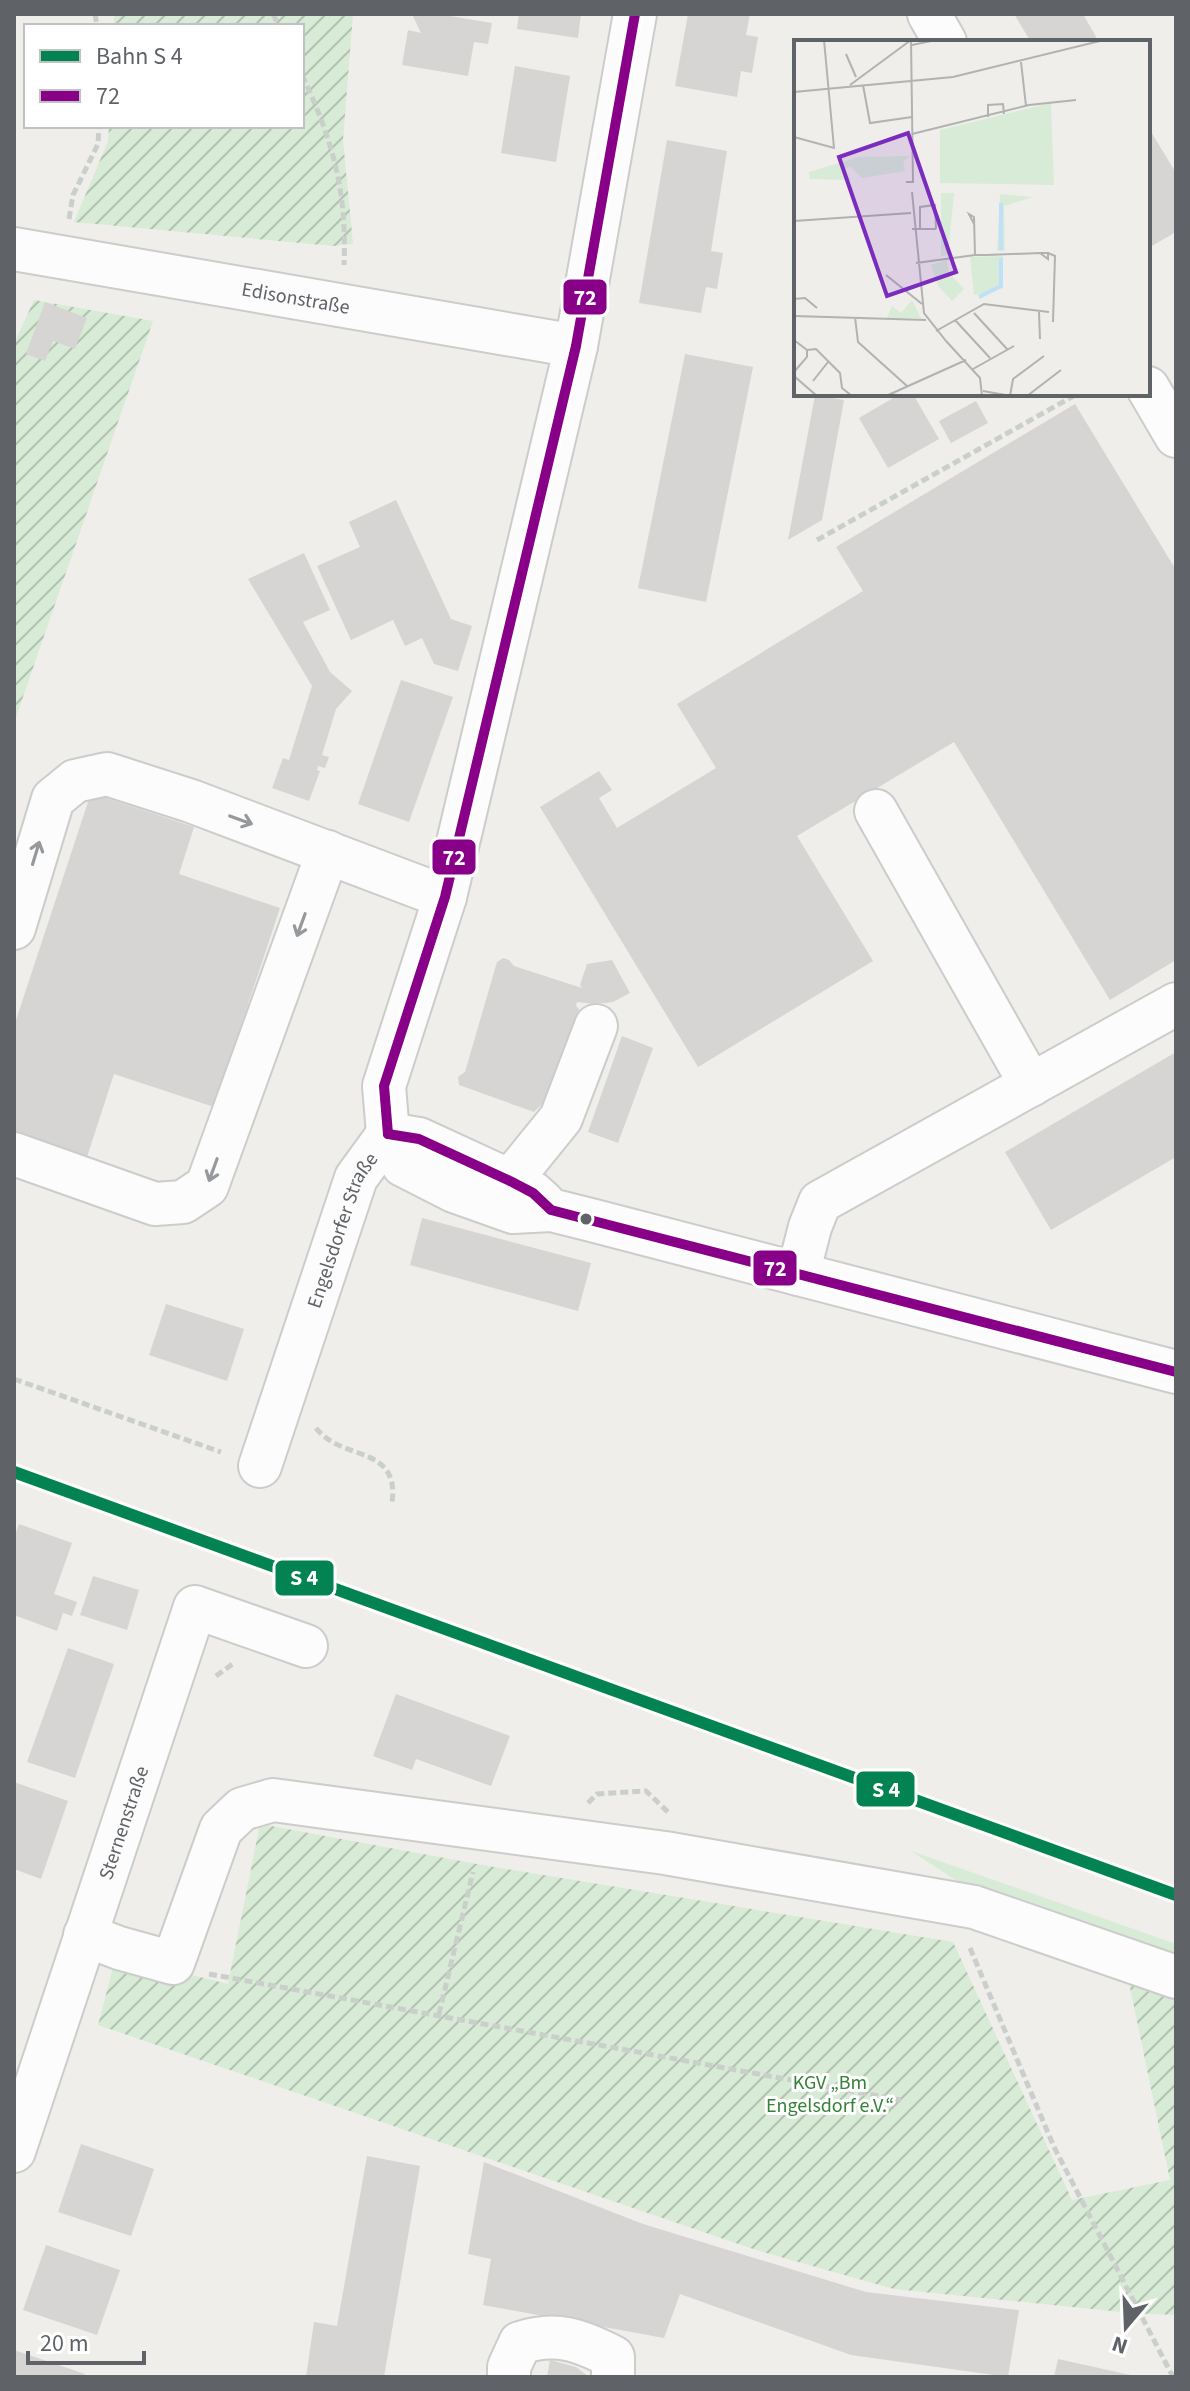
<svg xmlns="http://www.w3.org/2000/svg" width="1190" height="2391" font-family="'Source Sans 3',sans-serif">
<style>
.grass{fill:#d8ebd6}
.garden{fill:url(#garden-furrows)}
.building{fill:#d6d5d3}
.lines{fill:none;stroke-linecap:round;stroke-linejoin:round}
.minor-casing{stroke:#cbcccc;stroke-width:46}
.path{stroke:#cacfcc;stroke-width:5;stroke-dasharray:8 4;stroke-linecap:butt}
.minor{stroke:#fdfcfc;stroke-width:42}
.bus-1-casing{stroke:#fff;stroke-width:16}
.bus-1{stroke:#808;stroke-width:10}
.rail-1-casing{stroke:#fff;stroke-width:18}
.rail-1{stroke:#028351;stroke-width:12}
.oneway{stroke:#96999c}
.bus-dot{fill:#5f6368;stroke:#fff;stroke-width:3}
.labels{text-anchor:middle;stroke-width:6;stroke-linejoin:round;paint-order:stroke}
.street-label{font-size:20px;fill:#5f6368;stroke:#fff}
.park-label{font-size:20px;fill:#348238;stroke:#fff}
.inset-river{fill:none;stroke:#bfe0f9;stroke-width:4}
.inset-road{fill:none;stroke:#b1b2b2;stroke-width:2}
.view{fill:#7b2cbf;fill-opacity:0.15;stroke:#7b2cbf;stroke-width:4}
.inset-edge{fill:none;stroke:#5f6368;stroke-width:4}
.line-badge{stroke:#fff;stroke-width:3}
.badge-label{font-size:22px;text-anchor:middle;font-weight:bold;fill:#fff}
</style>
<defs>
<pattern id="garden-furrows" width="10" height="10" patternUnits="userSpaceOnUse" patternTransform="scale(2)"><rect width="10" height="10" fill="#d8ebd6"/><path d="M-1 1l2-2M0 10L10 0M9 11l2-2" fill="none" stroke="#b2c2b1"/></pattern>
</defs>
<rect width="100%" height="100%" fill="#efeeea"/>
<path class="grass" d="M911,1851L1176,1944V1962L974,1892Z"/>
<g class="garden">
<path d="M114,14H353L343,140L353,244L333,246L74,222L108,141L109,126H302V26H114Z"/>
<path d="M34,300L153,321L14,723V344Z"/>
<path d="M260,1824L488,1866L953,1942L1072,2200L1170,2180L1127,1973L1176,1990V2315L1131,2313L894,2289L756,2250L98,2025L116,1956L228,1984Z"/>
</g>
<g class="building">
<path d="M412,14H438L492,23L488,44L474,42L468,76L402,65L408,30L421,33Z"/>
<path d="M519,14H581L578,38L517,29Z"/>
<path d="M688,14H750L746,35L758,37L752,73L741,71L737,97L675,86Z"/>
<path d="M1014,14H1083L1099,42H1031Z"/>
<path d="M515,66L570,76L556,162L501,153Z"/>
<path d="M1148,127L1176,173V232L1150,247L1148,243Z"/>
<path d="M667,140L727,151L711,251L723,253L717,289L706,287L701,313L639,303Z"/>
<path d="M45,302L87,318L75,349L53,341L45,361L26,354Z"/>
<path d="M685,354L753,367L706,602L638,588Z"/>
<path d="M900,394H913L939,439L888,468L859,418Z"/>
<path d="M815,395L844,400L822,520L788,540Z"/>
<path d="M976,401L988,423L951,443L939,421Z"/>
<path d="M1075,404L1176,570V960L1110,1000L954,742L797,836L873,961L698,1067L540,807L599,771L612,790L599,798L617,828L716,768L677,704L863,591L836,547Z"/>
<path d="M396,500L451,619L472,626L458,671L434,664L422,638L405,646L393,620L351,640L317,566L360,547L349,522Z"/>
<path d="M304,553L330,610L303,622L330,672L352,691L336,709L322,755L329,757L325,768L318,766L317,770L320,771L309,801L272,788L283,758L289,760L312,686L248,579Z"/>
<path d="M401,680L453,697L409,822L358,804Z"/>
<path d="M91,793L194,827L179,874L280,908L214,1107L114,1074L86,1160L14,1136V1026Z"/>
<path d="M503,958L509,960L514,966L582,988L580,985L587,964L612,960L630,993L613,1002L595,1004L577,1002L576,1006L579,1009L547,1104H542L534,1112L459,1085L458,1077L465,1072L497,962Z"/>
<path d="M622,1036L653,1048L618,1143L588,1132Z"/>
<path d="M1176,1052V1157L1051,1230L1005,1152Z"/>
<path d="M422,1218L591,1263L578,1311L410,1265Z"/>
<path d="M166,1304L244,1329L227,1381L149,1355Z"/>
<path d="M19,1524L72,1543L54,1594L77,1602L72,1616L63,1613L57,1631L14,1615V1538Z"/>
<path d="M93,1576L139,1590L127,1630L80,1615Z"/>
<path d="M68,1648L114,1664L75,1778L27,1762Z"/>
<path d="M396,1694L510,1736L491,1786L416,1759L412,1770L373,1756Z"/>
<path d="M14,1782L68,1801L41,1879L14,1869Z"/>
<path d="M81,2144L154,2169L131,2236L58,2212Z"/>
<path d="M367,2156L420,2166L384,2377H306L314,2322L337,2326Z"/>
<path d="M484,2162L643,2224L866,2292L1019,2310L1008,2377L851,2355L680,2294L664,2338L483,2305L491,2259L468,2254Z"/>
<path d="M46,2245L120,2270L97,2335L23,2310Z"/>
<path d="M14,2350L85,2374L84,2377H14Z"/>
<path d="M1058,2359L1135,2376V2377H1054Z"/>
<path d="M550,2360L576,2367L589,2377H547Z"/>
</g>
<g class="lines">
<defs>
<g id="minor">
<path d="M635,14L576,346L445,897L384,1086L388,1134L403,1165L454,1191L513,1212L551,1210L591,1220L1176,1372"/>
<path d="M929,14L945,42"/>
<path id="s1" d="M14,249L576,346"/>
<path d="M1148,388L1176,436"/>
<path d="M876,811L1031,1085"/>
<path d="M14,928L53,799L75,781L107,774L191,801L445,897"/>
<path d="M388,1134L419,1139L510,1181L533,1193L543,1202"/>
<path d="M14,1154L155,1204L183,1202L207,1186L328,852"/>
<path d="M510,1181L561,1118L596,1026"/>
<path d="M798,1274L810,1227L820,1202L1176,1004"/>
<path id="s2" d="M260,1466L356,1178L388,1134"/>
<path d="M85,1935L119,1948L173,1963L221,1829L242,1809L273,1800L665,1853L974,1907L1176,1977"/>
<path id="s3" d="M14,2151L195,1607L306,1646"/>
<path d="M509,2377V2367L520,2343C556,2331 580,2340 613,2357V2377"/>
</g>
</defs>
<use href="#minor" class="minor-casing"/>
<g class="path">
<path d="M95,14L97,26"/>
<path d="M273,14L279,26"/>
<path d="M302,75C333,141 347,191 344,265"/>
<path d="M69,219L73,195L98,144L99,126"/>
<path d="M817,540L1077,394"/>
<path d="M14,1379L221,1452"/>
<path d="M316,1428C342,1462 400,1444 392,1503"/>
<path d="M216,1676L234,1663"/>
<path d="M588,1803L597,1794L646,1791L669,1813"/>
<path d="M970,1948L1054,2147L1173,2377"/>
<path d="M209,1974L901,2100"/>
<path d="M439,2014L473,1872"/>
</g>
<use href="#minor" class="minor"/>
<defs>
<g id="bus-1">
<path d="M388,1134L384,1086L445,897L576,346L635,14"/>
<path d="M388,1134L419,1139L510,1181L533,1193L551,1210L1176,1372"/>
</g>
</defs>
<use href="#bus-1" class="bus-1-casing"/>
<use href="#bus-1" class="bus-1"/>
<defs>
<path id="rail-1" d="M14,1472L1176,1895"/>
</defs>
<use href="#rail-1" class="rail-1-casing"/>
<use href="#rail-1" class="rail-1"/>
</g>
<defs><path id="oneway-shaft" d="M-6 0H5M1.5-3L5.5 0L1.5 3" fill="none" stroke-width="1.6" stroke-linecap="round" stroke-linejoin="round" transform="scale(2)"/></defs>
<g class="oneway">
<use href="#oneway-shaft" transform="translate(241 820) rotate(20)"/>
<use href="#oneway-shaft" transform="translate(36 853) rotate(-73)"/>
<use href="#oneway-shaft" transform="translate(301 925) rotate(110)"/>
<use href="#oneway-shaft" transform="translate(213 1170) rotate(110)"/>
</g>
<circle class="bus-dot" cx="586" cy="1219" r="7"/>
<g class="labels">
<g class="street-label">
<text dy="7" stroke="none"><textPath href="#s1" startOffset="286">Edisonstraße</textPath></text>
<text dy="7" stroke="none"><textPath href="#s2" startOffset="250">Engelsdorfer Straße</textPath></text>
<text dy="7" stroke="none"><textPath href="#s3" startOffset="346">Sternenstraße</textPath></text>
</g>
<g class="park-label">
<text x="830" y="2089">KGV „Bm<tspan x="830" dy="23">Engelsdorf e.V.“</tspan></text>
</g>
</g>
<g transform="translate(794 40)">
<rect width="356" height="356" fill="#efeeea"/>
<path d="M206,154L239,157L210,166L211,211H203ZM209,216V248L180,255L176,217Z" fill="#d8ebd6"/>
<path d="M118,260L127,278H93L98,266L107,273Z" fill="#d8ebd6"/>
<path d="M257,63L260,145L146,143V90ZM116,116L109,122L111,131L68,138L56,126L51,129L57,140L16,139L15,132L65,117ZM147,153H160L154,215L147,216ZM153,220L155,233L170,249L158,261L144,246L137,225Z" fill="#d8ebd6"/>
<path class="inset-river" d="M207,163V210M185,257L207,246V218"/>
<path class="inset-road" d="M118,5L142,0M52,14L62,37M227,22L232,66M56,45L117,0M69,45L76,83L118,77M0,52L159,37L310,0M194,77V65L209,64L210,74M118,94L235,65L282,60M0,97L40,108L30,0M355,120L356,79M112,142H119L117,0M118,152L130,273L152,301M0,181L117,173M180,184L175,174L180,177L181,215M118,189H141L142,188L141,165L126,167V189M254,213L261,216L259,282M122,223L181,215H192L246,213H254V219L246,213M92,235L128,264M0,259L11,258L23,268M245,272L246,299M180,273L213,309M0,276L132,280M61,277L64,302L113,346M161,280L196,318M142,291L190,264L255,272M0,300L13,310L22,309L46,333L48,348L58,356M152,301L186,338L188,356M179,329L220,306M0,332L13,317V310M0,336L23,356M19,341L34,322M189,351L217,356M92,356L172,320M216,356L219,339L250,316M233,356L267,330"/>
<path class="view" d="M114,93L162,232L93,256L45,117Z"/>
<rect width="356" height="356" class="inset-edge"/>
</g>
<g class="line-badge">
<rect x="562" y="278" width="46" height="38" rx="8" fill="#808"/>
<rect x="431" y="838" width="46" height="38" rx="8" fill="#808"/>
<rect x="752" y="1249" width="46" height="38" rx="8" fill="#808"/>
<rect x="274" y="1559" width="61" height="38" rx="8" fill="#028351"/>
<rect x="855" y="1770" width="61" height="38" rx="8" fill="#028351"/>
</g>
<g class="badge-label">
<text x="585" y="305">72</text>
<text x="454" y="865">72</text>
<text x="775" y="1276">72</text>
<text x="304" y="1585">S 4</text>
<text x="886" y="1797">S 4</text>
</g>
<rect width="1190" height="2391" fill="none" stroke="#5f6368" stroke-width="32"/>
<rect x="24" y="24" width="280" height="104" fill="#ffffff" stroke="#bfc1c3" stroke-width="2"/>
<rect x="40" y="50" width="40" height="12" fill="#028351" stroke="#bfc1c3" stroke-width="2"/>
<text x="96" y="64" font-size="24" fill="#5f6368">Bahn S 4</text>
<rect x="40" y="90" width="40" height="12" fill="#880088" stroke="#bfc1c3" stroke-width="2"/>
<text x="96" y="104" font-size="24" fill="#5f6368">72</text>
<g transform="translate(1126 2327) rotate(199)" stroke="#ffffff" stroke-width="6" paint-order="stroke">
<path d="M0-6L14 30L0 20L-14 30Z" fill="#5f6368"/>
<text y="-12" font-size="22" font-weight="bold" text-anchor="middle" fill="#5f6368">N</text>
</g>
<path d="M28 2351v12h116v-12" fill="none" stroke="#5f6368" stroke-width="4"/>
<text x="40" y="2351" font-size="24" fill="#5f6368" stroke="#ffffff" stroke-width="6" paint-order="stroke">20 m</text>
</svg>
